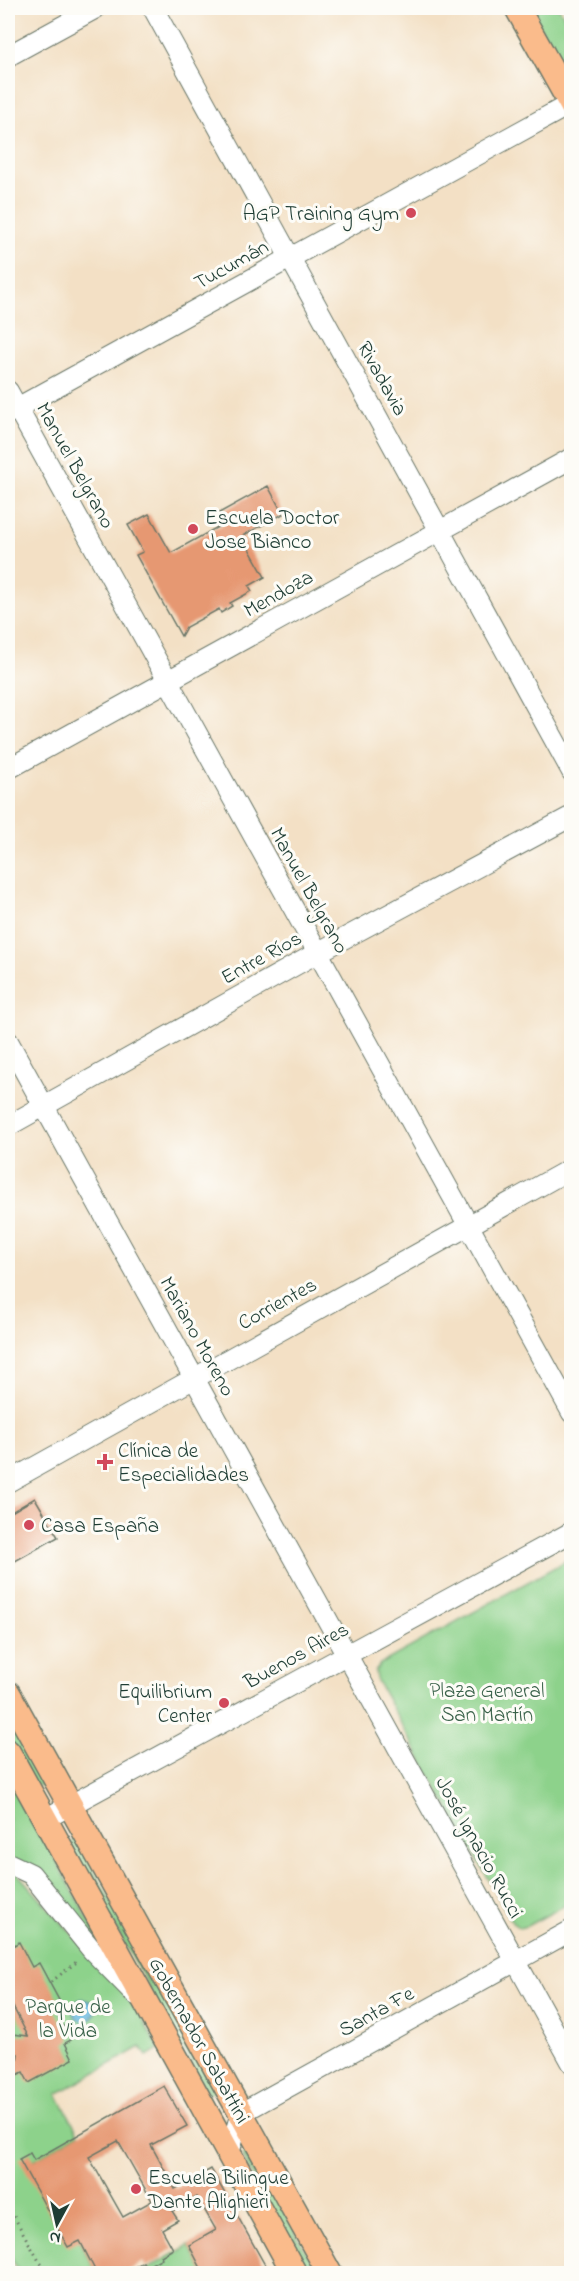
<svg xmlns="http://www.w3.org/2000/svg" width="579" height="2281" font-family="'Indie Flower',sans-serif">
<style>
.green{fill:#8dd28b;stroke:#568860;stroke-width:1.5}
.water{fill:#62b7df;stroke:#407a8a;stroke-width:1.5}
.building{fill:#e69872;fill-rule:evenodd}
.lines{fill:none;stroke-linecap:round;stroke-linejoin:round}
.minor-casing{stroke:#697667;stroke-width:22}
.major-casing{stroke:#697667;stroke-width:27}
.path{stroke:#697667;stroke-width:3;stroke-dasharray:1.5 4.5;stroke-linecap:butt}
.minor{stroke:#fff;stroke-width:20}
.major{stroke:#fabb8b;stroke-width:24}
.poi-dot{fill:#d1495b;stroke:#fdfcf7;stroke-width:2}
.labels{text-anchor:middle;stroke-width:6;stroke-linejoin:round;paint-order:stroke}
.poi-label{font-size:21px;fill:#1f3d34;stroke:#fdfcf7;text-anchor:start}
.street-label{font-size:21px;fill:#1f3d34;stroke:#fdfcf7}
.park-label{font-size:21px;fill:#3a624a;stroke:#fdfcf7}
</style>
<rect width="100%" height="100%" fill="#fdfcf7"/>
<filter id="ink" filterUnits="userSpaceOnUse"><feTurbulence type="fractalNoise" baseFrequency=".0167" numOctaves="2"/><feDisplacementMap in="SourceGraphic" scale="12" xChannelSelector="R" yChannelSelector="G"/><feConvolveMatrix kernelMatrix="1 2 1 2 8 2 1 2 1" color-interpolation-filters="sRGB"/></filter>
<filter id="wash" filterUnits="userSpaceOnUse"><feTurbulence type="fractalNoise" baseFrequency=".008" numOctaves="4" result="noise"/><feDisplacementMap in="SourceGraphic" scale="24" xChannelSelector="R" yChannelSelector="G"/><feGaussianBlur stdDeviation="1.35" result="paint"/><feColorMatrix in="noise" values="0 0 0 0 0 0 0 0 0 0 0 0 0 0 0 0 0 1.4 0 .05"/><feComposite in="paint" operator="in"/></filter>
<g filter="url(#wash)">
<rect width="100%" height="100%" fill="#f3e0c5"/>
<g class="green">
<path d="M529,8H559L571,29V83Z"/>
<path d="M571,1558V1902L527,1926L519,1928L513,1923L376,1679L375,1671L380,1664Z"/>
<path d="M8,1711L46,1782L42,1786L35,1785L8,1735Z"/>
<path d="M8,1773L110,1959L8,1857Z"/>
<path d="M77,1839L215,2091L208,2094L69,1843Z"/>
<path d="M8,1869L16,1872L131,1999L159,2049L147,2056L141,2047L57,2094L79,2134L34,2160L97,2273H20L8,2253Z"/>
<path d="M245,2152H250L318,2273H305L242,2156Z"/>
<path d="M189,2245L204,2273L139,2274Z"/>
</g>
<circle class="water" cx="84" cy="2010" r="11"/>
<g id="blocks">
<g class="building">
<path d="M268,486L283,514L242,536L265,577L249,586L252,591L230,603L232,606L221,613L219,609L186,627L181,636L136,555L143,552L128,525L149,514L171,553L225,523L219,513Z"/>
<path d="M35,1498L58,1537L8,1565V1514Z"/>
<path d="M19,1942L32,1967L39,1963L61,2004L53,2008L71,2040L65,2043L73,2059L29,2083L23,2072L15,2076L18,2054L11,2053L13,2034L28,2036L8,1997V1949Z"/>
<path d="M164,2086L187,2126L151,2145L175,2189L211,2169L270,2274H204L189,2245L216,2230L197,2197L172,2211L178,2220L162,2229L173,2249L161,2256L162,2258L146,2267L143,2262L123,2274H97L80,2241L68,2247L19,2159L30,2153L34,2160ZM118,2141L152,2201L123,2217L89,2157Z"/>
</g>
</g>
</g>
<g filter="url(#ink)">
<use href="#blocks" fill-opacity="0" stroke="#697667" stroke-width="1.5"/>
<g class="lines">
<defs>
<g id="minor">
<path d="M153,8L572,772"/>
<path d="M8,56L96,8"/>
<path d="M8,391L572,1413"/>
<path d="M8,413L572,103"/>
<path d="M8,769L572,458"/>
<path d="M8,1041L572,2063"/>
<path d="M8,1126L317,953L572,816"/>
<path d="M8,1482L572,1168"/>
<path d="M45,1819L572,1532"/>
<path d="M8,1863L31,1874L92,1950L136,1995"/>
<path d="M229,2153L241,2113L572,1930"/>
</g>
<g id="major">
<path d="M517,8L572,106"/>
<path d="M8,1693L330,2274"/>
<path d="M8,1752L295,2274"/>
</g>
</defs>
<use href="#minor" class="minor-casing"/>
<use href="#major" class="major-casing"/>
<g class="path">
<path d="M51,1982L79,1960"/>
<path d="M8,2206L39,2261L49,2274"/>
</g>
<use href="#minor" class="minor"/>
<use href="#major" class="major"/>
</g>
</g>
<g class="poi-dot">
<circle cx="411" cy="213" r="6"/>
<circle cx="193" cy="529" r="6"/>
<path d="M102 1453h6v6h6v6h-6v6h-6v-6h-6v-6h6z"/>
<circle cx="29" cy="1525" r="6"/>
<circle cx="224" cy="1703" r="6"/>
<circle cx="136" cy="2189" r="6"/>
</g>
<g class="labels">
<g class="poi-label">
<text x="399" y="220" text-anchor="end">AGP Training Gym</text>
<text x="205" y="524">Escuela Doctor<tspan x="205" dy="24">Jose Bianco</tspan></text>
<text x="118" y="1457">Clínica de<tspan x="118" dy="24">Especialidades</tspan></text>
<text x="41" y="1532">Casa España</text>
<text x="212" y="1698" text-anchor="end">Equilibrium<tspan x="212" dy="24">Center</tspan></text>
<text x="148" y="2184">Escuela Bilingue<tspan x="148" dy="24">Dante Alighieri</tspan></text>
</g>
<g class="street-label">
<text transform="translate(231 264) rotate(-29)" y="7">Tucumán</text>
<text transform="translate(383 378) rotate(61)" y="7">Rivadavia</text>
<text transform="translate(76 465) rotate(61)" y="7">Manuel Belgrano</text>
<text transform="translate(278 593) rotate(-29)" y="7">Mendoza</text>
<text transform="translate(310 890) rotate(61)" y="7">Manuel Belgrano</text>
<text transform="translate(261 957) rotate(-29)" y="7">Entre Ríos</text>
<text transform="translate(277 1303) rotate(-29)" y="7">Corrientes</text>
<text transform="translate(198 1336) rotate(61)" y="7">Mariano Moreno</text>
<text transform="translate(296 1655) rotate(-29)" y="7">Buenos Aires</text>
<text transform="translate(480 1847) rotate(61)" y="7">José Ignacio Rucci</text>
<text transform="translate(376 2011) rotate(-29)" y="7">Santa Fe</text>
<text transform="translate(200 2040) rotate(61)" y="7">Gobernador Sabattini</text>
</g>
<g class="park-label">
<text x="487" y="1697">Plaza General<tspan x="487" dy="24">San Martín</tspan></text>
<text x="68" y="2013">Parque de<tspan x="68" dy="24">la Vida</tspan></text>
</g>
</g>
<rect width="579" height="2281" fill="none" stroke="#fdfcf7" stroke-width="30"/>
<g transform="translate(57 2224) rotate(188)" stroke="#fdfcf7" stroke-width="4.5" paint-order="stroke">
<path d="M0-4.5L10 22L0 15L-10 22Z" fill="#1f3d34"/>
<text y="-9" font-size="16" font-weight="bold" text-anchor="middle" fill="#1f3d34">N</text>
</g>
</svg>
